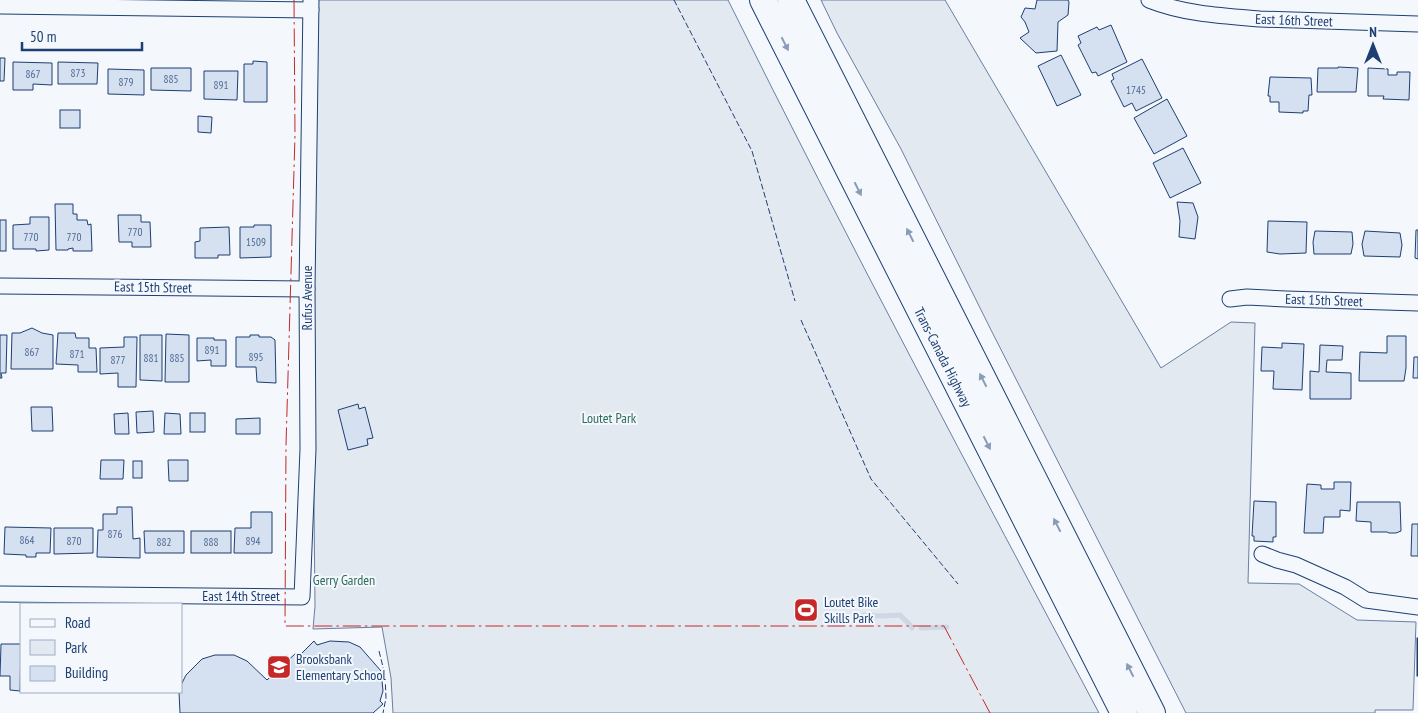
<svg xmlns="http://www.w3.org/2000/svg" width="1418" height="713" font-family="'PT Sans Narrow',sans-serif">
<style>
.green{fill:#e3e9f0;stroke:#687fa3}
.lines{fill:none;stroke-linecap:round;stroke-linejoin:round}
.stream{stroke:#cfd7e4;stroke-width:5}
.building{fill:#d5e0f0;stroke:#1d3f73}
.street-casing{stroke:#1d3f73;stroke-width:17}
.highway-casing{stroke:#1d3f73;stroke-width:28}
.street{stroke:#f4f7fb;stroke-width:15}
.highway{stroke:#f4f7fb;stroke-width:26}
.fence{stroke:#1d3f73;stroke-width:1;stroke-dasharray:6 2.5;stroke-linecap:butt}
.power{stroke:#c62828;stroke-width:1;stroke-dasharray:18 4 2.5 4;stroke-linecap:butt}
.oneway{fill:#889bb7}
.labels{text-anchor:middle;stroke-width:4;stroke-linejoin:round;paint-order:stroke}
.number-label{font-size:11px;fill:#4b6792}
.street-label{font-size:14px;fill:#1d3f73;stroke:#f4f7fb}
.park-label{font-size:14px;fill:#2c6c60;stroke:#f4f7fb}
.poi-label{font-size:14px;fill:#1d3f73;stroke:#f4f7fb;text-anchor:start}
</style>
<rect width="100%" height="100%" fill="#f4f7fb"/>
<g class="green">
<path d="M309,0H728C847,240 973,476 1099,713H393L391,678L382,627L313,629L315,606Z"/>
<path d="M821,0H945L1161,368L1231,322L1255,323L1248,583L1299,584L1357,620L1416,622L1413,710H1375V713H1186L991,330L901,149L837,33Z"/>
</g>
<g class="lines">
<g class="stream">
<path d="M863,615L881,616L900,615L910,625L912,628"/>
<path d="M921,628L947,627"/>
</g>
</g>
<g class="building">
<path d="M1037,0H1068L1069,2L1068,15L1058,22L1057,51L1036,53L1020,38L1029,32L1025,22L1021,17L1025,8L1035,9Z"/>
<path d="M1111,25L1127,62L1098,76L1096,72L1092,73L1078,45L1081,43L1078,36L1097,27L1099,30Z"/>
<path d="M1061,55L1081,95L1057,106L1038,66Z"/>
<path d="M0,58H5L4,81H0Z"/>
<path d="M1142,59L1162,98L1136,111L1132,103L1124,107L1111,81L1114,79L1112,74Z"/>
<path d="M253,61L267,62V102H244V64H253Z"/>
<path d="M13,62L52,63V85L33,84V90H13Z"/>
<path d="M58,62L98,63L97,84H58Z"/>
<path d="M1338,67L1358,68L1356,92H1317L1318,68H1338Z"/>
<path d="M151,68H191V91L151,90Z"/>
<path d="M1368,68L1388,69V75H1397V72H1410L1409,100L1383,99L1384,96H1368Z"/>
<path d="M108,69L144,70V95L108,94Z"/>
<path d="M204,71H238L237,100L204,99Z"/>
<path d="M1270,77L1311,78L1312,95H1309L1308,111H1303V113L1279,112V102H1270V96H1268Z"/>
<path d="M1167,99L1187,136L1154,154L1134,118Z"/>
<rect x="60" y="110" width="20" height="18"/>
<path d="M198,116L212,117L211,133L198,132Z"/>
<path d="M1183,148L1201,183L1170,198L1153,163Z"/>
<path d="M1177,202L1193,203L1198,217L1195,239L1179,237L1180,221Z"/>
<path d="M55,204H73V214H77V220H87L88,225L91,224L92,251H73V248L68,249V250H56Z"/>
<path d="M118,215H141V222H150L151,247H132V242H119Z"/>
<path d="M30,217H49V250L36,251V249H13V225L30,224Z"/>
<rect x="0" y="220" width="6" height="31"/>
<path d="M1268,221L1307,222L1306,253L1280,254L1267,252Z"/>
<path d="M254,225H271V257L240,258V227H254Z"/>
<path d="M229,227L230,255H218V258H195V242L200,241V228Z"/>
<path d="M1416,230H1418V259L1415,258Z"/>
<path d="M1315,231L1352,232L1353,244L1351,254H1314L1313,242Z"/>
<path d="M1365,231L1400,233L1402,245L1400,257L1364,256L1362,244Z"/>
<path d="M32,328L42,333L53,335V369H11L12,333H20Z"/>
<path d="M58,333H75L76,338H89V348H96L97,372H78V365L56,364Z"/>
<path d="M166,334L189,335V382H165Z"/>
<path d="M0,335H7L6,373H1L2,378H0Z"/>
<path d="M140,335H162V381L140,380Z"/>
<path d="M250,335H259V337H271L275,340L276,383L257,382L256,367H236V337H250Z"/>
<path d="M1387,336H1406V368L1404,381H1359L1360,352L1387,353Z"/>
<path d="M124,337H137L136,387H118V373L100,374V348L124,347Z"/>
<path d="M197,338H214V340H226V366H211V360L197,361Z"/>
<path d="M1282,343L1304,344L1302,390L1273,389L1274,371H1261L1262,347L1282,348Z"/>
<path d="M1320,345L1343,346L1342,360H1327L1326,372L1351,373V399H1310V371L1319,372Z"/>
<path d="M1414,357H1418V378H1413Z"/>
<path d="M358,404L359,409L365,407L373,438L367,439L368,445L348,450L338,410Z"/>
<path d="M31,407H52L53,431H32Z"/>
<path d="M153,411L154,432L137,433L136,412Z"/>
<path d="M128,413L129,434H115L114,414Z"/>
<path d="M165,413L180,414L181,434H164Z"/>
<rect x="190" y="413" width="15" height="19"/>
<path d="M260,418V434H236V419Z"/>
<path d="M101,460H124L123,479H100Z"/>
<path d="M168,460H188V481H169Z"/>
<rect x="133" y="461" width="9" height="17"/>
<path d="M1334,482H1351L1350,511L1340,510V517H1324L1323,533H1304L1307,484L1321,485V489H1334Z"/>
<path d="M1254,501L1276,502V537H1273V542L1254,541V536H1252Z"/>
<path d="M1357,502H1400L1401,531L1396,533H1389L1387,532H1371V522L1356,521Z"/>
<path d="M117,507H132L133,539L140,538V558L97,557L98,530H103V514H117Z"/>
<path d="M251,512H272V553H234L235,528H251Z"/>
<path d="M1412,524H1418V556H1411Z"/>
<path d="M5,527L51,528L50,553H36V557H26V555L4,554Z"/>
<path d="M54,528H93V553L54,554Z"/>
<path d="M144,531H184V553H145Z"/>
<rect x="191" y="531" width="40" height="22"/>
<rect x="1417" y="638" width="1" height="38"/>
<path d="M314,641L317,645L330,641L349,642L360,647L381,671L383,691L380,701L383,704L373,713H180L179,692H181V685L186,675L202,659L215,655H234L247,661L267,680L296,653L298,657Z"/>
<path d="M1,644H21L20,691L10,690V676H0Z"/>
</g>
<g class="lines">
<defs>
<g id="street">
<path d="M1149,0C1184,14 1223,16 1260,19L1418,24"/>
<path d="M0,6L311,10"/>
<path d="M0,286L307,289"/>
<path d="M1230,299L1247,297L1286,299L1418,303"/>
<path d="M1262,554L1277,560L1296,565L1345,587L1366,600L1418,607"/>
<path d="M0,594L302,597L308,449L307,289L311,0"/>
</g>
<g id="highway">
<path d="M763,0L1124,713"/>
<path d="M791,0L1152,713"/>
</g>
</defs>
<use href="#street" class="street-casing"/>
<use href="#highway" class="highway-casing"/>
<use href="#street" class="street"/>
<use href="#highway" class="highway"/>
<g class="fence">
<path d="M674,0L752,151L795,301"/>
<path d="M801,320L871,479L958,584"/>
<path d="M379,651L385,675L386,698L383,713"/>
</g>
<path class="power" d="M294,0L295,135L286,445L285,626H944L990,713"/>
</g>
<defs><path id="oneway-solid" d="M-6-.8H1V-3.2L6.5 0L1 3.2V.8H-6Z" transform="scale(1.25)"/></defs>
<g class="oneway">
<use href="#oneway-solid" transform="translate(785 44) rotate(63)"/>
<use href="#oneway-solid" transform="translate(858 189) rotate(63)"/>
<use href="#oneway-solid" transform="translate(910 235) rotate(-117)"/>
<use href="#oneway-solid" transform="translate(983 380) rotate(-117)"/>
<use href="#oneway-solid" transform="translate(987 443) rotate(63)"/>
<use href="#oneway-solid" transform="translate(1057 525) rotate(-117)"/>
<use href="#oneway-solid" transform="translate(1130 670) rotate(-117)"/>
</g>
<defs>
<symbol id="stadium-square" viewBox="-11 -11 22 22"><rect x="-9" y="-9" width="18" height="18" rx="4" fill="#c62828" stroke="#f4f7fb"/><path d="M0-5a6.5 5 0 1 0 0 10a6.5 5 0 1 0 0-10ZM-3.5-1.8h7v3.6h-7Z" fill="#fff"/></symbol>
<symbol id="school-square" viewBox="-11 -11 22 22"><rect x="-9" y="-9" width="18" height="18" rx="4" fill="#c62828" stroke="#f4f7fb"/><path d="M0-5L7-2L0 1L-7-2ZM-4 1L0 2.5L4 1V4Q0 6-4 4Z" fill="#fff"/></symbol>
</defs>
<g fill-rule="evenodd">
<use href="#stadium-square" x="792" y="596" width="28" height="28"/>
<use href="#school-square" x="265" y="653" width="28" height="28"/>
</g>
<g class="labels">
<g class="number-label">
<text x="78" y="77">873</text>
<text x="33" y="78">867</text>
<text x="171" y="83">885</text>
<text x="126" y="86">879</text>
<text x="221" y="89">891</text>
<text x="1136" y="94">1745</text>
<text x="135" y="236">770</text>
<text x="31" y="241">770</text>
<text x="74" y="241">770</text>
<text x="256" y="246">1509</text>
<text x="212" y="354">891</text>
<text x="32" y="356">867</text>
<text x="77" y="358">871</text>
<text x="256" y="361">895</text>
<text x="151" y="362">881</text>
<text x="177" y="362">885</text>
<text x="118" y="364">877</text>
<text x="115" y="538">876</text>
<text x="27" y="544">864</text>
<text x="74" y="545">870</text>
<text x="253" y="545">894</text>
<text x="164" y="546">882</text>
<text x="211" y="546">888</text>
</g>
<g class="street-label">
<text transform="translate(1294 20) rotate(2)" y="5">East 16th Street</text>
<text transform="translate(153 287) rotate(1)" y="5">East 15th Street</text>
<text transform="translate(307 298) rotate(-90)" y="5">Rufus Avenue</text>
<text transform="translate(1324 300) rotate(2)" y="5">East 15th Street</text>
<text transform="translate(943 357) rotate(63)" y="5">Trans-Canada Highway</text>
<text x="241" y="601">East 14th Street</text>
</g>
<g class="park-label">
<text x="609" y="423">Loutet Park</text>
<text x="344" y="585">Gerry Garden</text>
</g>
<g class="poi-label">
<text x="824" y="607">Loutet Bike<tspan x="824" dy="16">Skills Park</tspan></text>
<text x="296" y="664">Brooksbank<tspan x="296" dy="16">Elementary School</tspan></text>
</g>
</g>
<rect x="20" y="603" width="162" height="90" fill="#f4f7fb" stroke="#9eadc5"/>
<rect x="30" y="619" width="25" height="8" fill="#f4f7fb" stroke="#9eadc5"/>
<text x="65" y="628" font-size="15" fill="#1d3f73">Road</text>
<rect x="30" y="640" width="25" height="15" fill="#e3e9f0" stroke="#9eadc5"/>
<text x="65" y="653" font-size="15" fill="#1d3f73">Park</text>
<rect x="30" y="666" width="25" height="15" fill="#d5e0f0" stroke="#9eadc5"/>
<text x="65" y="678" font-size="15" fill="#1d3f73">Building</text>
<g transform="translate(1373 45)" stroke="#f4f7fb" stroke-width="4" paint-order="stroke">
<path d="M0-4L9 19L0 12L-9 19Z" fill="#1d3f73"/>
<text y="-8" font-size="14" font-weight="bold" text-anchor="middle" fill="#1d3f73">N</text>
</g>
<path d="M22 42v8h120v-8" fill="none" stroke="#1d3f73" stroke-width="2.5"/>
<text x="30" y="42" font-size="15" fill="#1d3f73" stroke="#f4f7fb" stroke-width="4" paint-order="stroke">50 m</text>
</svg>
